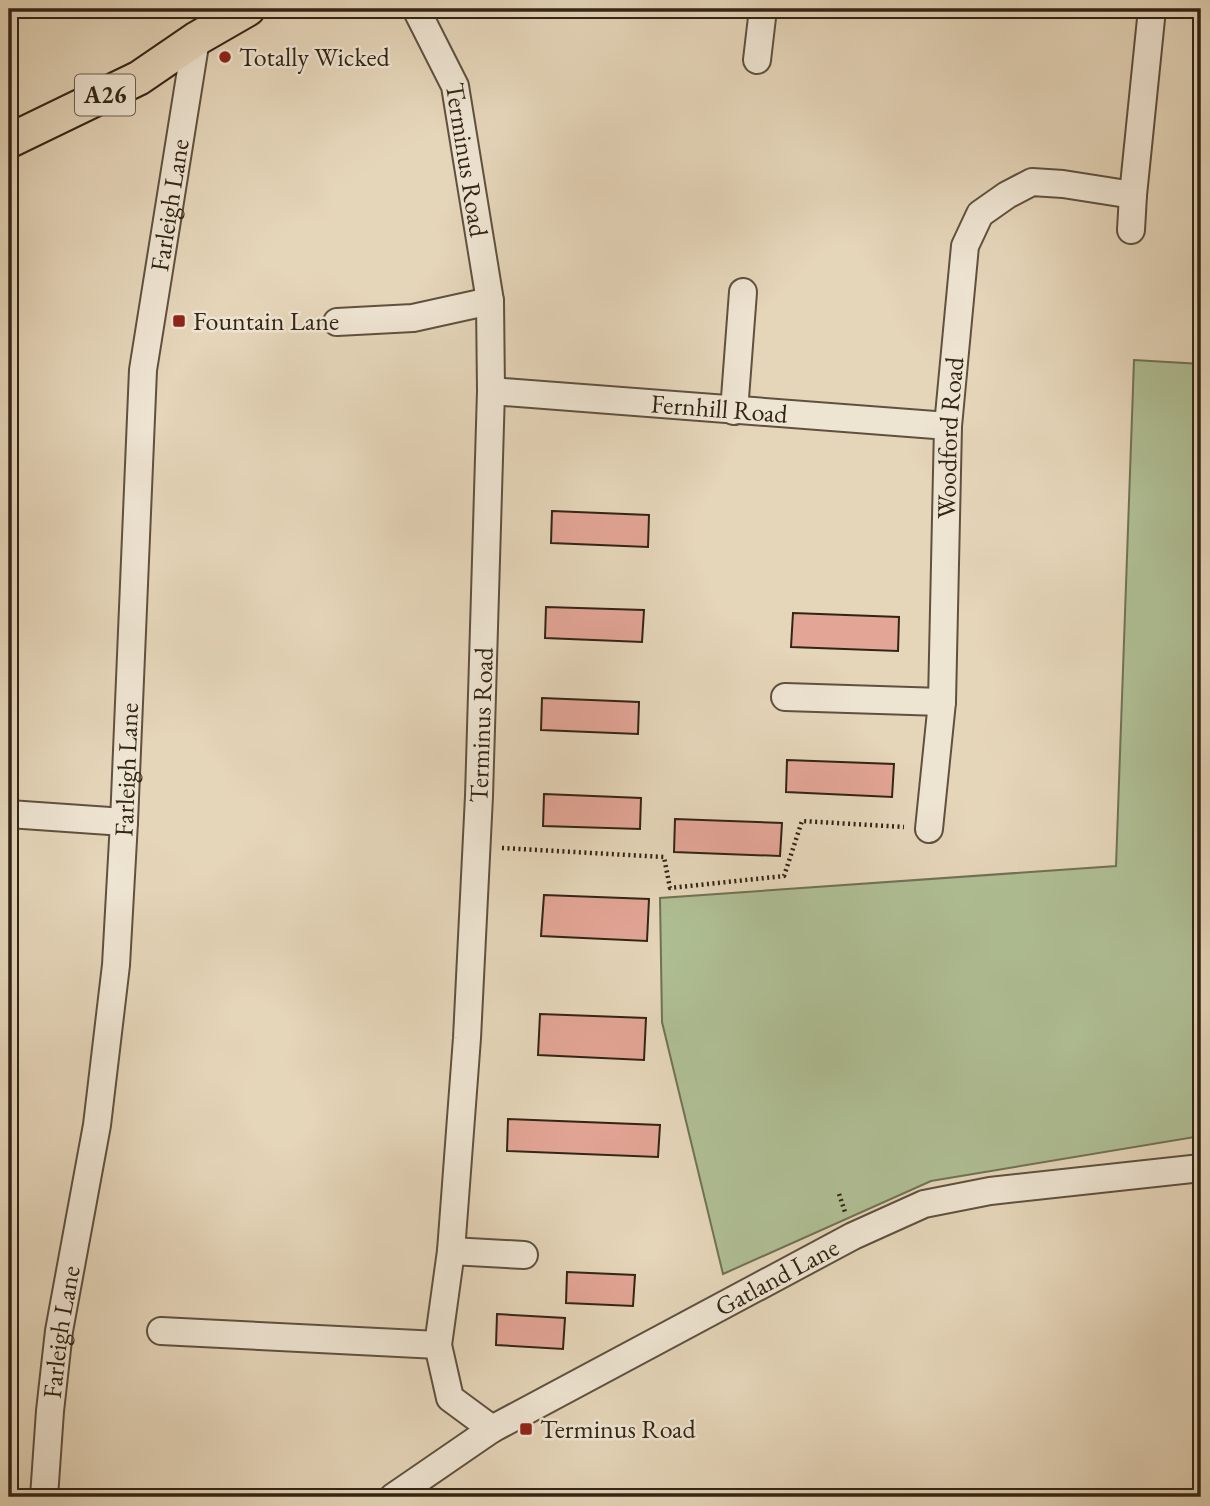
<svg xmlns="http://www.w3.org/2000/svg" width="1210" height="1506" font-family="'EB Garamond',serif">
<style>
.green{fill:#afbe94;stroke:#707254;stroke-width:2}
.building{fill:#e3a596;stroke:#322515;stroke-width:2}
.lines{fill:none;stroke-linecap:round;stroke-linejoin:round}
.minor-casing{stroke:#5f513e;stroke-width:30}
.major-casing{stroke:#322515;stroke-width:37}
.path{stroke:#322515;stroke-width:4.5;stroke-dasharray:2 3.5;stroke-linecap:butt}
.minor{stroke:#eee4d2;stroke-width:26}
.major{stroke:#e5d5b9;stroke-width:33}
.poi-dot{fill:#8f2418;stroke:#eee4d2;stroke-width:2.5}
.labels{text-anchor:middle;stroke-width:5;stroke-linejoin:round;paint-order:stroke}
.shield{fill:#eee4d2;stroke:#6a5e4e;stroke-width:2}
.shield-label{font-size:24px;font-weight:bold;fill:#322515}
.poi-label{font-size:26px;fill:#322515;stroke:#eee4d2;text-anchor:start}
.street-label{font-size:26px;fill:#322515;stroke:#eee4d2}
</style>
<rect width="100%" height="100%" fill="#e5d5b9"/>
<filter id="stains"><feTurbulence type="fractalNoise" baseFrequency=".00286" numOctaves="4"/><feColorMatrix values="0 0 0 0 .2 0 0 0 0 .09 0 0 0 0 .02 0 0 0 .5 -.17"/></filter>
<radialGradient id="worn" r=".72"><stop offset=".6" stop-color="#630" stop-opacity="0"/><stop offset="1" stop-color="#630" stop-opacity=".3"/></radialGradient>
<path class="green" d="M1134,360L1201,364V1136L931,1181L723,1274L662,1022L660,898L1116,866Z"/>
<g class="building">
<path d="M552,511L649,515L648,547L551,543Z"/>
<path d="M546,607L644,610L642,642L545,638Z"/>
<path d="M793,613L899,617L898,651L791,647Z"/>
<path d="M542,698L639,702L638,734L541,730Z"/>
<path d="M787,760L894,764L892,797L786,792Z"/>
<path d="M544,794L641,798L640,829L543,826Z"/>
<path d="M675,819L782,823L780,856L674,852Z"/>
<path d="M544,895L649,899L647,941L541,936Z"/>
<path d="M540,1014L646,1018L644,1060L538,1055Z"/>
<path d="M508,1119L660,1125L658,1157L507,1151Z"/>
<path d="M567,1272L635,1275L633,1306L566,1303Z"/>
<path d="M497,1314L565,1318L563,1349L496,1345Z"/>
</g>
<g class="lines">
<defs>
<g id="minor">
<path id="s1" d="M416,9L455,86L490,301L491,391L479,796L467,1038L451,1251L438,1345L450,1398L492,1429"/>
<path d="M757,60L763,9"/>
<path d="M1131,230L1133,195L1152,9"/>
<path d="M337,322L413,318L490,301"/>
<path id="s2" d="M491,391L948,426"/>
<path d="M734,411L743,292"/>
<path d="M785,697L942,702"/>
<path d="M9,814L124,822"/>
<path id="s3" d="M929,829L942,702L948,426L965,246L980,214L1007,195L1032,182L1063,184L1133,195"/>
<path d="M451,1251L524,1255"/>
<path d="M161,1331L438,1345"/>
<path id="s4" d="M44,1497L50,1411L59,1331L97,1125L116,965L124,822L143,370L196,39"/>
<path id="s5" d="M393,1497L492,1429L853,1236L924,1204L990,1191L1201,1168"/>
</g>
<path id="major" d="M9,141L139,78L196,39L248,9"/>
</defs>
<use href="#minor" class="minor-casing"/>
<use href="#major" class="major-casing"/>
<g class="path">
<path d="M502,848L664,857L670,888L784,876L802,821L904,827"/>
<path d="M839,1194L845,1212"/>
</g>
<use href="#minor" class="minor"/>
<use href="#major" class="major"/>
</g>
<g class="poi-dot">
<circle cx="225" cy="57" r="7"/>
<rect x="172" y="314" width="14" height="14" rx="3.5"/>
<rect x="519" y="1422" width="14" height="14" rx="3.5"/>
</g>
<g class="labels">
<rect class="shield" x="75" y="74.5" width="60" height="41" rx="5"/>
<g class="shield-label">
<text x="105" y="103">A26</text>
</g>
<g class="poi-label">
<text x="239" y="66">Totally Wicked</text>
<text x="193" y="330">Fountain Lane</text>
<text x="540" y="1438">Terminus Road</text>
</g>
<g class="street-label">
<text dy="9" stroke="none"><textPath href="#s1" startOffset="161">Terminus Road</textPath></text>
<text dy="9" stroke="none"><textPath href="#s4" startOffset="1300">Farleigh Lane</textPath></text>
<text dy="9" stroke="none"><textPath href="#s2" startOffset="229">Fernhill Road</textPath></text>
<text dy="9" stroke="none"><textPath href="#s3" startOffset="392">Woodford Road</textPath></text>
<text transform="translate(481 725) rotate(-88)" y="9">Terminus Road</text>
<text dy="9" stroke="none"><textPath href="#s4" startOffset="733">Farleigh Lane</textPath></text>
<text dy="9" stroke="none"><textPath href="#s5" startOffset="443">Gatland Lane</textPath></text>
<text dy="9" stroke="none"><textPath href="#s4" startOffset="166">Farleigh Lane</textPath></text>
</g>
</g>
<rect width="1210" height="1506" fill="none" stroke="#e5d5b9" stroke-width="35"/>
<rect x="10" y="10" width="1189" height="1485" fill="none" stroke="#322515" stroke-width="3.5"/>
<rect x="18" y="18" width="1175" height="1471" fill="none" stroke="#322515" stroke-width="2"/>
<rect width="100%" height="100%" filter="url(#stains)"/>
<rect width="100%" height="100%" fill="url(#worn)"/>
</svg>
